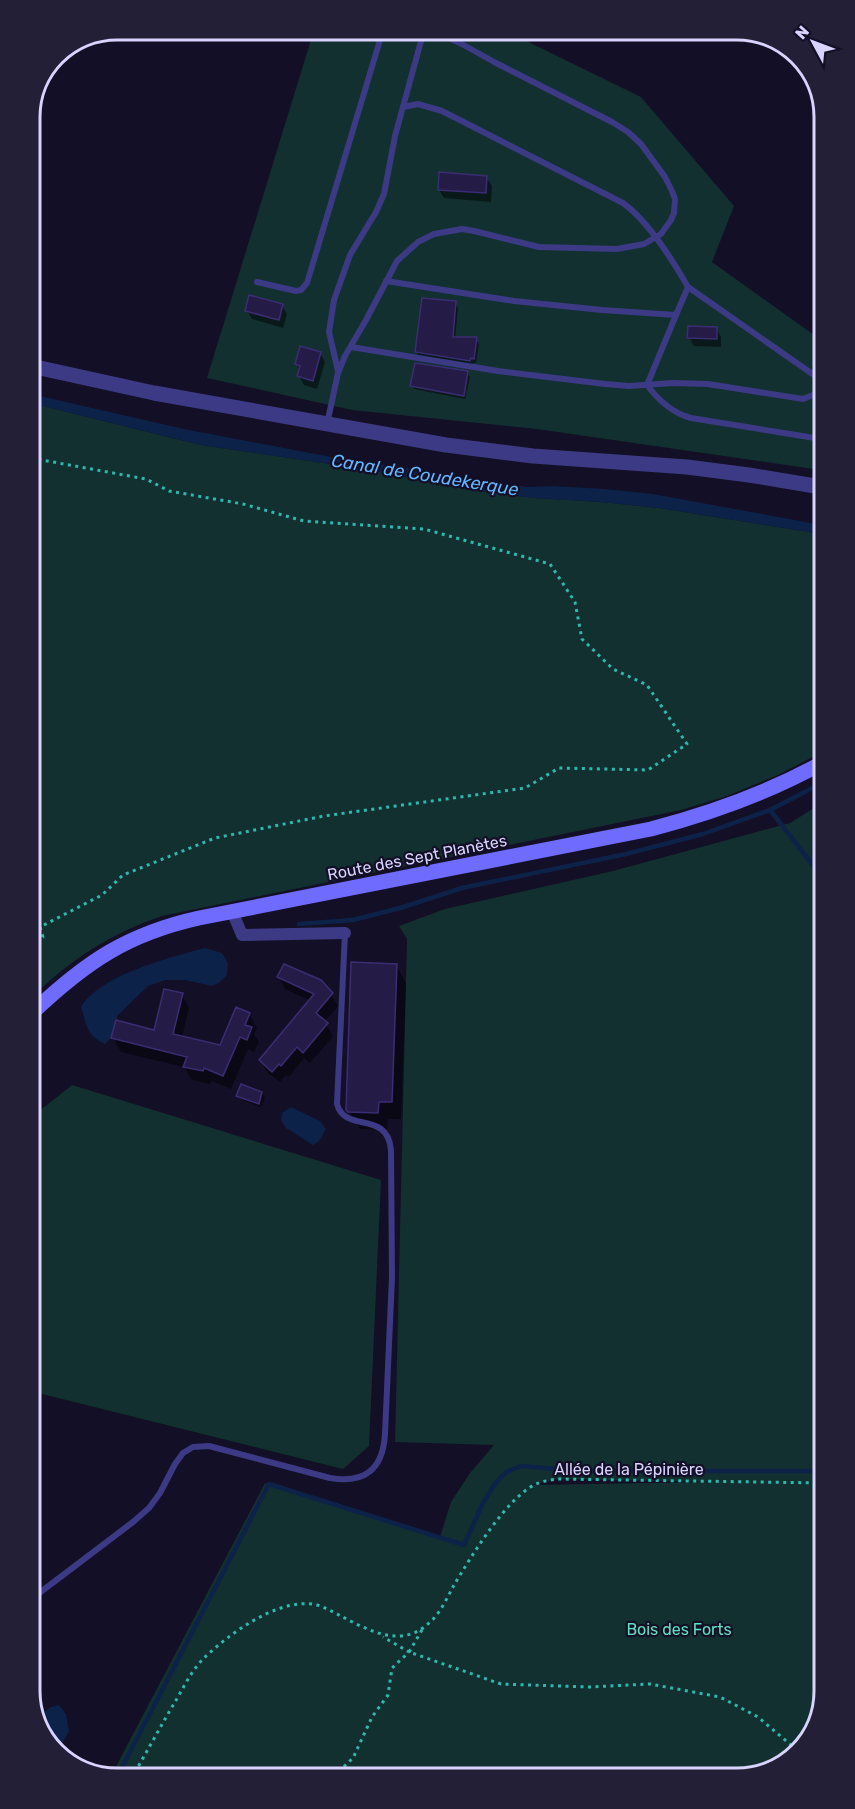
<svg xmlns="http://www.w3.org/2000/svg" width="855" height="1809" font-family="Rubik,sans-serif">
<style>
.green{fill:#12302f;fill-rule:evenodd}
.water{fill:#0c2248}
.shadow{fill:#0007}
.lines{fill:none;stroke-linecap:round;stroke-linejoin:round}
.stream{stroke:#0c2248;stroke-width:4.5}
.building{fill:#241b47;stroke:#3b2d73;stroke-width:1.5}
.path{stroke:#2fb8b0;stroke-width:3;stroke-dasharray:3 4.5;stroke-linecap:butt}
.service{stroke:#3d3a85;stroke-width:6}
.minor{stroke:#3d3a85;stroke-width:12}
.tertiary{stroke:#3d3a85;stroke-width:15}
.secondary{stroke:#6f6bff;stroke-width:15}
.labels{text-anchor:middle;stroke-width:4.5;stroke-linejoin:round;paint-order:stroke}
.street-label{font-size:16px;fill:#d9d4ff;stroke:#130f26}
.park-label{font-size:16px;fill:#5fe0c0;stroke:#130f26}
.water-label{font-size:18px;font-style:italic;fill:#62b6ff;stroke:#130f26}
.rim{fill:none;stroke:#d9d4ff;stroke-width:3}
</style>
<rect width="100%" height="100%" fill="#130f26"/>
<g class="green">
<path d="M314,30H504L641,97L734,206L712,262L821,340V470L537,429L352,410L207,378Z"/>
<path d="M31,403L201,445L371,470L470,490L534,498L601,502L659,508L822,534V752L778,775L727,796L681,810L162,916C110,934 73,958 33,996Z"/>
<path d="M822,803L825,1691L807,1744L766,1774L110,1778L265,1483L440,1537L451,1502L470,1473L494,1445L395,1442L407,939L399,926L445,909L613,871L790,823ZM558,1479L714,1482L530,1485Z"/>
<path d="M72,1085L381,1180L369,1446L343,1469L34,1392L33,1116Z"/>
</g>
<g class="water">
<path d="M31,394L184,429L352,461L402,467L452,476L527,487L552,486L605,489L653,494L822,525V534L659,508L601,502L534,498L470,490L371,470L201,445L31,403Z"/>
<path d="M205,948L222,953L228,963L227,975L219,983L212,986L185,980H165L148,986L117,1016L111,1038L105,1044C86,1035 87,1026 81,1007C100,975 171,957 205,948Z"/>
<path d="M291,1107L320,1121L326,1129L319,1141L313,1145L286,1128L281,1120L282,1113Z"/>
<path d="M59,1705L66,1714L69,1731L58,1751L35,1718L51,1707Z"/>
</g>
<g class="shadow">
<path d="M486,177L492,186L491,202L444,198L439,190Z"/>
<path d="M455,303L458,308L455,339H476L479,344L476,363H473V366L419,357L416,352Z"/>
<path d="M282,306L287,314L283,328L252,319L247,311Z"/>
<path d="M716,328L721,337V347L694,346L689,337Z"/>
<path d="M320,353L325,362L317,389L304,385L299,376L300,371L296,364Z"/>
<path d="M467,373L470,377L465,399L414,389L411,385Z"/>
<path d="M396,965L406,983L401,1119H388L387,1130L360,1129L348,1110Z"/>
<path d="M279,977L331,994L338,1006L324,1022L333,1036L310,1063L304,1058L289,1077L286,1075L280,1082L267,1072L260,1060L311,1001L285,989Z"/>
<path d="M182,995L189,1008L182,1037L220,1047L249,1014L257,1028L254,1034L259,1042L254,1052L248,1049L231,1089L212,1081L210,1084L192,1080L184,1067L121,1052L113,1038L155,1031Z"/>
<path d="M242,1086L262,1094L265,1098L261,1107L240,1099L238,1095Z"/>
</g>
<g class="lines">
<g class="stream">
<path d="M770,810L823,878"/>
<path d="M299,924L353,920L400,908L462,888L626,854L703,834L770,810L822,783"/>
<path d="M116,1779L269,1484L464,1545L482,1505L494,1485L506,1472L521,1466L580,1471H824"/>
</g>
</g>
<g class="building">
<path d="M439,172L487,176L486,193L438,190Z"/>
<path d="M249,295L283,304L279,320L245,311Z"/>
<path d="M422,298L456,301L453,337H477L474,359L471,358L470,361L415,352Z"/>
<path d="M688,326L717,327V339L687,338Z"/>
<path d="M300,346L321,352L313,381L297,376L300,366L295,364Z"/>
<path d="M415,363L468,371L464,396L410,386Z"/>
<path d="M351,962L397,964L392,1102H379L378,1113L348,1112L346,1110Z"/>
<path d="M284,964L321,980L333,993L316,1013L328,1023L303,1053L297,1047L281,1066L279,1064L272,1072L259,1060L314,994L277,977Z"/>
<path d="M164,989L183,993L173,1034L220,1045L236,1007L250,1013L245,1025L252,1027L247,1040L240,1037L223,1076L204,1068L203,1071L183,1067L187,1057L111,1038L116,1020L154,1030Z"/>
<path d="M241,1084L262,1092L259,1104L236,1096Z"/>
</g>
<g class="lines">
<g class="path">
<path d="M31,458L146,479L169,491L243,504L304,521L424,529L550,564L575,602L582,639L613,669L647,685L687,744L648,770L559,768L525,788L324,816L215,838L123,875L102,895L40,927L43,937L33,942"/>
<path d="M422,1630L409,1652L501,1684L589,1687L650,1684L720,1697L758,1717L798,1751"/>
<path d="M333,1777L353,1758L372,1717L388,1695L392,1668L409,1652L383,1637"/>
<path d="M131,1779C145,1755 158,1731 172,1707C182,1691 190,1672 204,1658C229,1634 275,1600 312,1604C321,1605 329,1610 337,1614C366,1629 400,1650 429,1623C440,1614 447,1598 454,1585C471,1557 506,1498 536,1484C543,1481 551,1480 558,1479L824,1483"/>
</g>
<g class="service">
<path d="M386,281L514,301L602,310L676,315L688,287C672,259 649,222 623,203L442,111L418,104L403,107"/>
<path d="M257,282L296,291L301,290L307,283L383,30"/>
<path d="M688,287L821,380"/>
<path d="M676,315L647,385C659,401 672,413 691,418L821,439"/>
<path d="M351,347L498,371L605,384L629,386L673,383L708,384L803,399L813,395L821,388"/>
<path d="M338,371L329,332L334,300L350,255L376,212L384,194L395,136L424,30"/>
<path d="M327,424L338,373L345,356L366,320L397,261L418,242L434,234L462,229L474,231L539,247L617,249L644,244L661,234L671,220L674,213L675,199L672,191L665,177L641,144L628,132L612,122L496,63L460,43L430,30"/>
<path d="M34,1597L133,1522L149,1508L160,1493L175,1464L183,1453L193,1447L209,1446L330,1478C365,1484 383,1469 385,1434L392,1277L391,1150C387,1109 345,1134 337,1104L345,933"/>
</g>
<path class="minor" d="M232,911L242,935L345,933"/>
<path class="tertiary" d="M31,366L154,393L446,445L533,456L687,467L749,475L821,487"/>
<path class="secondary" d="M33,1012C86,962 127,934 199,918L651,829C712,813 768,793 822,763"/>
</g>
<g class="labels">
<g class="street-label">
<text transform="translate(417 857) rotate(-11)" y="6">Route des Sept Planètes</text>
<text x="629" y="1475">Allée de la Pépinière</text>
</g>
<g class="park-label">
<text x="679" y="1635">Bois des Forts</text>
</g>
<g class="water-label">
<text transform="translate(425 475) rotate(9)" y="6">Canal de Coudekerque</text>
</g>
</g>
<path d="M0 0H855V1809H0ZM117 40H737A77 77 0 0 1 814 117V1691A77 77 0 0 1 737 1768H117A77 77 0 0 1 40 1691V117A77 77 0 0 1 117 40Z" fill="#231f37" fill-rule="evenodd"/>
<path class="rim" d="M117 40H737A77 77 0 0 1 814 117V1691A77 77 0 0 1 737 1768H117A77 77 0 0 1 40 1691V117A77 77 0 0 1 117 40Z"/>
<g transform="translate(813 42) rotate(311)" stroke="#130f26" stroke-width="4.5" paint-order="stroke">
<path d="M0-4.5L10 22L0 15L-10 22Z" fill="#d9d4ff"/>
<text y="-9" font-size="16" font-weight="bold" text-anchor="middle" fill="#d9d4ff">N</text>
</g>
</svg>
